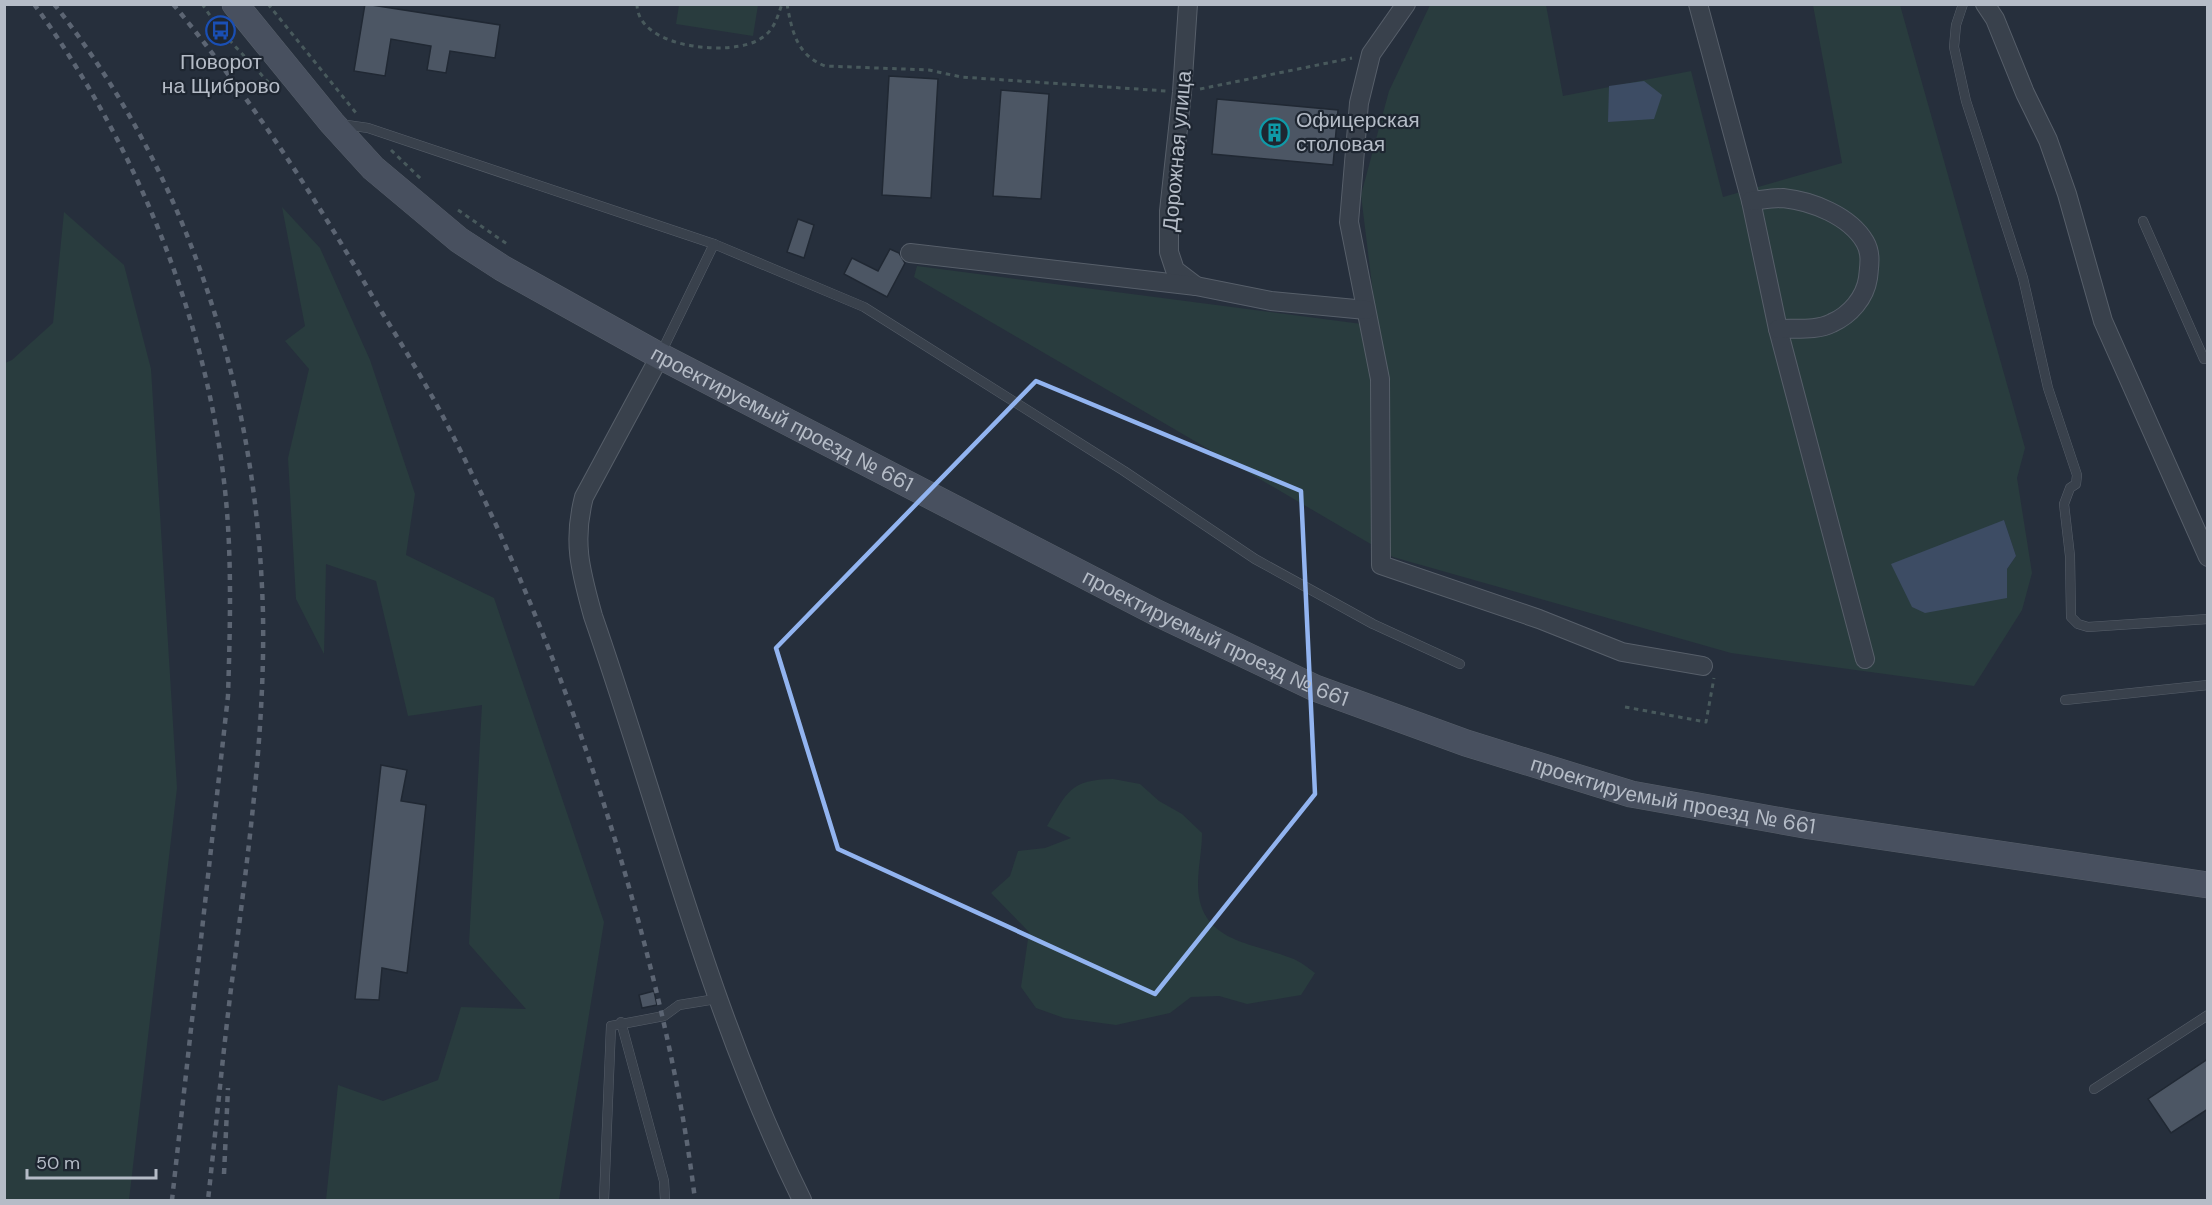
<svg xmlns="http://www.w3.org/2000/svg" width="2212" height="1205" font-family="'DM Sans',sans-serif">
<style>
.green{fill:#293c3e;fill-rule:evenodd}
.water{fill:#3d4c64}
.building{fill:#4c5664;stroke:#202833;stroke-width:1.5}
.lines{fill:none;stroke-linecap:round;stroke-linejoin:round}
.lane-casing{stroke:#575f6a;stroke-width:10}
.street-casing{stroke:#575f6a;stroke-width:20}
.secondary-casing{stroke:#575f6a;stroke-width:27}
.path{stroke:#48595c;stroke-width:3;stroke-dasharray:4.5 4.5;stroke-linecap:butt}
.lane{stroke:#39414c;stroke-width:9}
.street{stroke:#39414c;stroke-width:18}
.secondary{stroke:#48505f;stroke-width:26}
.rail{stroke:#5c6573;stroke-width:4.5;stroke-dasharray:6 6;stroke-linecap:butt}
.marked{fill:none;stroke:#92b4f0;stroke-width:4.5;stroke-linejoin:round}
.labels{text-anchor:middle;stroke-width:4.5;stroke-linejoin:round;paint-order:stroke}
.poi-label{font-size:21px;fill:#b5bcc7;stroke:#1e2631}
.street-label{font-size:21px;fill:#b5bcc7;stroke:#1e2631}
</style>
<rect width="100%" height="100%" fill="#262f3c"/>
<g class="green">
<path d="M679,5H758L753,36L676,24Z"/>
<path d="M1430,5H1546L1563,96L1691,71L1723,197L1842,163L1813,5H1900L2025,448L2017,478L2032,573L2022,610L1974,686L1731,653L1393,557L914,277L917,266L1377,326L1361,195L1389,91ZM2004,520L2016,556L2007,569Z"/>
<path d="M282,207L320,248L370,360L415,494L406,555L494,598L604,922L559,1200H326L338,1085L383,1101L438,1080L461,1007L526,1009L469,944L482,705L408,716L376,581L326,564L324,654L296,599L288,458L309,369L285,341L305,326Z"/>
<path d="M64,212L124,265L151,369L177,788L129,1200H5V363L12,360L53,323Z"/>
<path d="M1113,779L1140,784L1159,801L1182,814L1202,833C1202,850 1198,867 1198,884C1198,942 1251,942 1291,958C1300,961 1308,968 1315,973L1301,995L1247,1004L1219,996L1191,997L1170,1013L1116,1025L1064,1018L1036,1008L1021,987L1029,932L991,893L1010,876L1018,851L1045,848L1071,838L1047,826C1068,791 1070,780 1113,779Z"/>
</g>
<g class="water">
<path d="M1644,81L1662,95L1654,119L1608,122L1609,86Z"/>
<path d="M2004,520L2016,556L2007,569V598L1925,613L1912,607L1891,564Z"/>
</g>
<g class="building">
<path d="M365,4L500,25L495,58L450,51L446,73L427,70L431,46L391,39L385,76L354,71Z"/>
<path d="M889,76L938,79L931,198L882,195Z"/>
<path d="M1001,90L1049,94L1041,199L993,196Z"/>
<path d="M1217,99L1338,110L1333,165L1212,154Z"/>
<path d="M798,219L814,225L804,258L787,252Z"/>
<path d="M890,249L899,253L905,263L887,297L844,274L852,258L878,271Z"/>
<path d="M381,765L407,770L401,801L426,805L407,973L382,968L379,1000L355,999Z"/>
<path d="M654,991L657,1005L642,1008L639,995Z"/>
<path d="M2208,1059V1109L2171,1133L2148,1099Z"/>
</g>
<g class="lines">
<defs>
<g id="lane">
<path d="M1963,4L1956,25L1954,47L1966,101L2023,278L2048,388L2077,475L2076,484L2070,488L2064,504L2070,556L2071,617L2078,624L2088,627L2208,619"/>
<path d="M340,124L368,128L714,244L864,307L1124,471L1255,559L1373,624L1460,664"/>
<path d="M2143,221L2204,359H2208"/>
<path d="M661,353L714,244"/>
<path d="M2065,700L2208,685"/>
<path d="M621,1022L664,1181L665,1200"/>
<path d="M2094,1089L2208,1015"/>
<path d="M604,1200L611,1026L664,1016L679,1005L716,999"/>
</g>
<g id="street">
<path d="M1188,4L1182,92L1169,211V252L1175,270L1196,286"/>
<path d="M1406,4L1371,54L1359,103L1349,222L1380,379L1381,565L1539,619L1622,652L1703,666"/>
<path d="M1698,4L1751,201L1778,329L1865,659"/>
<path d="M1985,4L1995,19L2025,93L2048,140L2067,194L2103,321L2208,557"/>
<path d="M1751,201C1761,200 1773,198 1783,198C1812,201 1850,216 1865,242C1872,254 1869,267 1868,278C1865,298 1850,315 1832,323C1817,331 1795,328 1778,329"/>
<path d="M910,253L1196,286L1271,301L1366,310"/>
<path d="M660,356L584,497C572,543 581,572 593,616C661,812 710,1014 802,1200"/>
</g>
<g id="secondary">
<path id="s1" d="M235,4L332,123L373,168L459,240L502,268L660,356L1157,613L1315,688L1466,743L1631,794L1810,826L2208,885"/>
</g>
</defs>
<use href="#lane" class="lane-casing"/>
<use href="#street" class="street-casing"/>
<use href="#secondary" class="secondary-casing"/>
<g class="path">
<path d="M202,4L221,31L270,84"/>
<path d="M268,4L356,113"/>
<path d="M637,4C637,49 732,57 760,39C774,31 777,18 782,4"/>
<path d="M787,4C792,32 797,55 825,66L929,70L961,77L1166,91"/>
<path d="M1200,89L1352,58"/>
<path d="M391,150L421,179"/>
<path d="M458,210L507,244"/>
<path d="M1625,707L1706,722L1714,678"/>
</g>
<use href="#lane" class="lane"/>
<use href="#street" class="street"/>
<use href="#secondary" class="secondary"/>
<g class="rail">
<path d="M34,4C138,148 209,323 226,500C232,565 230,631 228,696L172,1200"/>
<path d="M54,4C191,177 258,397 263,615C265,729 249,845 235,958C224,1039 217,1120 208,1200"/>
<path d="M173,4C250,97 318,201 378,306C399,340 420,374 439,409C526,574 592,748 640,927C664,1017 684,1108 695,1200"/>
<path d="M224,1174L228,1088"/>
</g>
</g>
<path class="marked" d="M1036,381L1301,491L1315,794L1155,994L838,849L776,648Z"/>
<defs>
<symbol id="bus-ring" viewBox="-11 -11 22 22"><circle r="9.5" fill="#1e2631" stroke="#1a4fb4" stroke-width="1.5"/><path d="M-5-6H5V4H4V6H2V4H-2V6H-4V4H-5ZM-3.5-4V0h7V-4ZM-3.5 1.2v1.5H-2V1.2ZM2 1.2v1.5H3.5V1.2Z" fill="#1a4fb4"/></symbol>
<symbol id="building-ring" viewBox="-11 -11 22 22"><circle r="9.5" fill="#1e2631" stroke="#0f9aa8" stroke-width="1.5"/><path d="M-4-6H4V6H1V3H-1V6H-4ZM-2.5-4.3h1.7v1.8h-1.7ZM.8-4.3h1.7v1.8H.8ZM-2.5-1h1.7V.8h-1.7ZM.8-1h1.7V.8H.8Z" fill="#0f9aa8"/></symbol>
</defs>
<g fill-rule="evenodd">
<use href="#bus-ring" x="204" y="14" width="33" height="33"/>
<use href="#building-ring" x="1258" y="116" width="33" height="33"/>
</g>
<g class="labels">
<g class="poi-label">
<text x="221" y="69">Поворот<tspan x="221" dy="24">на Щиброво</tspan></text>
<text x="1296" y="127" text-anchor="start">Офицерская<tspan x="1296" dy="24">столовая</tspan></text>
</g>
<g class="street-label">
<text transform="translate(1177 151) rotate(-85)" y="7">Дорожная улица</text>
<text dy="7" stroke="none"><textPath href="#s1" startOffset="696">проектируемый проезд № 661</textPath></text>
<text dy="7" stroke="none"><textPath href="#s1" startOffset="1182">проектируемый проезд № 661</textPath></text>
<text dy="7" stroke="none"><textPath href="#s1" startOffset="1668">проектируемый проезд № 661</textPath></text>
</g>
</g>
<rect width="2212" height="1205" fill="none" stroke="#b5bcc7" stroke-width="12"/>
<path d="M27 1169v9h129v-9" fill="none" stroke="#b5bcc7" stroke-width="3"/>
<text x="36" y="1169" font-size="18" fill="#b5bcc7" stroke="#1e2631" stroke-width="4.5" paint-order="stroke">50 m</text>
</svg>
